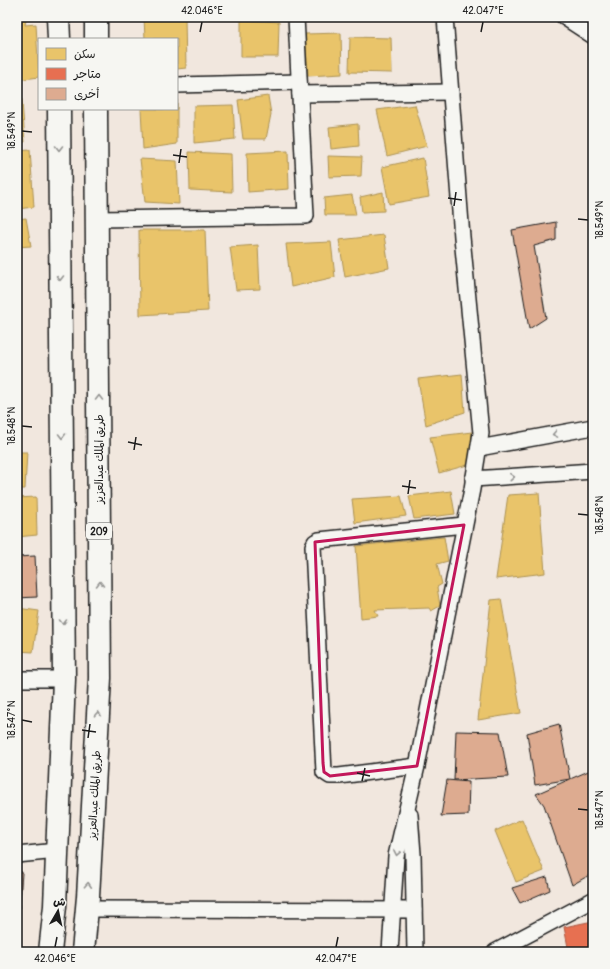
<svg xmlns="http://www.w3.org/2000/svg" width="610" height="969" font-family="Pangolin,'Playpen Sans Arabic',sans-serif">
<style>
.homes{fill:#e9c46a;stroke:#ac9253}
.shops{fill:#e76f51;stroke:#aa5641}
.building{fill:#ddab90;stroke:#1c1c1c}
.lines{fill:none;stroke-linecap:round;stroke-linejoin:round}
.minor-casing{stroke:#1c1c1c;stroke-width:18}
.primary-casing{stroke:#1c1c1c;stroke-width:25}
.minor{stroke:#f6f6f2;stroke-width:15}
.primary{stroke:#f6f6f2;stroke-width:22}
.oneway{stroke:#949492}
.marked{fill:none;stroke:#c2185b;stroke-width:3;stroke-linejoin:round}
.ticks{fill:none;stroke:#1c1c1c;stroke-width:1.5}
.labels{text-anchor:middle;stroke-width:4;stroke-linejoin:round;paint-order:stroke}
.shield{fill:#f6f6f2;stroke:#5d5d5c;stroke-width:1}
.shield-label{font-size:10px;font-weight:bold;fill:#1c1c1c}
.street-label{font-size:11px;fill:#1c1c1c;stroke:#f6f6f2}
.neatline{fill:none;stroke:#1c1c1c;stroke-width:1.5}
.ticks-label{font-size:10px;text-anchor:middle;fill:#1c1c1c}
</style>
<rect width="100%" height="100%" fill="#f1e7de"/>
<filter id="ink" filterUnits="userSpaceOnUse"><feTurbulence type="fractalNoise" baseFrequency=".025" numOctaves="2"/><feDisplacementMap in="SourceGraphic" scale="8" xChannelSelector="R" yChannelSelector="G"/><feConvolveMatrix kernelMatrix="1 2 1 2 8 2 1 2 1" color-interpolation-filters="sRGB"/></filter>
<g filter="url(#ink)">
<g class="homes">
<path d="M144,17L185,18L186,68L177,69V39H145Z"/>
<path d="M17,20H26L25,25L36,24L39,77L17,80Z"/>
<path d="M241,20L279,22L278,57H241Z"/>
<path d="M341,33L342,74L308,76L305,34Z"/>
<path d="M350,37L391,38L392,73L349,72Z"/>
<path d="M17,88H21L25,142H17Z"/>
<path d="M268,96L271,114L266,139H243L238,100Z"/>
<path d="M177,100V144L143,149L141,109H177Z"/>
<path d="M233,105L235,139L194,143V106Z"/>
<path d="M415,105L427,146L387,156L377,110Z"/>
<path d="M358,124L359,146L331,149L329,127Z"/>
<path d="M30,150L34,207L17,209V151Z"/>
<path d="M288,151L289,189L248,192L247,153Z"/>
<path d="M189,152L231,154L232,192L190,190Z"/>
<path d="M328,156L362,157L361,176L329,177Z"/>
<path d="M423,158L429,197L389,204L382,167Z"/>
<path d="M140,159L177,161L179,204L145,202Z"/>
<path d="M383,192L384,211L362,212L360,197Z"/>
<path d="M352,195L356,215H325L324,198Z"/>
<path d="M26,218L31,246L17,247V219Z"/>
<path d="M139,230H205L208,311L140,315Z"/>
<path d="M384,235L389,268L345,277L339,240Z"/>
<path d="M331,242L335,277L291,287L286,244Z"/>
<path d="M258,245L260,289L236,290L230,247Z"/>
<path d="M462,374L465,412L426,425L418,379Z"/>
<path d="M472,432L471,464L439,473L430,437Z"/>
<path d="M17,452H27L25,489H17Z"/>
<path d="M451,491L455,514L414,519L409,496Z"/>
<path d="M539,493L545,573L496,579L508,495Z"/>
<path d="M401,496L406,516L355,523L352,499Z"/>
<path d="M36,497L37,535L17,537V498Z"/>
<path d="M444,537L448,561L437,564L442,584L437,587L440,606L431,611L429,608L375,610L378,616L361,618L356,546Z"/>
<path d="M501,599L521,713L478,720L491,600Z"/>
<path d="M17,608L39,611L33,652L17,651Z"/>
<path d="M17,721H21L17,816Z"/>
<path d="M522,819L544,871L516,882L495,831Z"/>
</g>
<path class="shops" d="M593,921V952H569L564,927Z"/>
<g class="building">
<path d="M556,222V240L534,246L546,318L529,329L512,230Z"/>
<path d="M35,556L37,597L17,598V557Z"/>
<path d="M559,724L570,779L535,785L527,733Z"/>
<path d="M456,731L500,732L508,777L454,780Z"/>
<path d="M593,769V873L572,885L544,805L536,794Z"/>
<path d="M447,780L469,782L468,815L441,816Z"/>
<path d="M17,871L22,872L18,932H17Z"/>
<path d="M547,877L550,890L520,903L512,888Z"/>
</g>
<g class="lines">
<defs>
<g id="minor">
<path d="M564,17L593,36"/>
<path d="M177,85L299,82"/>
<path d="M300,94L451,92"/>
<path d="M97,219L306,216L296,17"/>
<path d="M479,448L593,427"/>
<path d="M473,479L593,471"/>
<path d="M17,679H64"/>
<path d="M417,766L339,776H330L324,772L313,546L315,542L319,540L464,525"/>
<path d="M410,815L413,854L415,952"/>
<path d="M17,855L57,851"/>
<path d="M87,909L414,910"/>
<path d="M390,952L396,856L417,766L472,489L481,433L462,237L445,17"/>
<path d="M495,952L593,900"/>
</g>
<g id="primary">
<path d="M58,17L59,39"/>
<path d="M96,17V39"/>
<path d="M50,952L55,906L64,679L59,109"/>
<path d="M83,952L88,897L100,678L96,109"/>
</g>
</defs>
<use href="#minor" class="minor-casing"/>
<use href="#primary" class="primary-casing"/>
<use href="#minor" class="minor"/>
<use href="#primary" class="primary"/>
</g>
<defs><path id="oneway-chevron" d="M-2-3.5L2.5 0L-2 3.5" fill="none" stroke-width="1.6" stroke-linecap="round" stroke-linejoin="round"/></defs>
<g class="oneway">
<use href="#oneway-chevron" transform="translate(59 148) rotate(90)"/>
<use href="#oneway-chevron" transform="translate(60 278) rotate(90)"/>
<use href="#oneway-chevron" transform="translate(99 398) rotate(-90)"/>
<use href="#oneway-chevron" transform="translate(555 434) rotate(170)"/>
<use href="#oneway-chevron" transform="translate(62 436) rotate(90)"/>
<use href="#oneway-chevron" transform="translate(512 477) rotate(-4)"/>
<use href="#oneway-chevron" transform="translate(100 584) rotate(-90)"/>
<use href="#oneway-chevron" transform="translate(63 622) rotate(90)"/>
<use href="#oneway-chevron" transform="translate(98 714) rotate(-87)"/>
<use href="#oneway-chevron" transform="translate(397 853) rotate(101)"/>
<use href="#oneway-chevron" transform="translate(88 885) rotate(-87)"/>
</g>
</g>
<path class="marked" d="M464,525L417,766L330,776L324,772L323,763L315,542Z"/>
<path class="ticks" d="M200,32L202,22M481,32L483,22M22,131L32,132M173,155L187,157M179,163L181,149M448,198L462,200M454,206L456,192M578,219L588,220M22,426L32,427M128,442L142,445M134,450L136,437M402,486L416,488M408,494L410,480M578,514L588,515M22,720L32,722M82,730L96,732M88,738L90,724M357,773L370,776M362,781L365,768M578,809L588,810M55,947L57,937M336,947L338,937"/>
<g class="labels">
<rect class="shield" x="86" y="523" width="26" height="16" rx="3"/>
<g class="shield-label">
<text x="99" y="535">209</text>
</g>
<g class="street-label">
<text transform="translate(99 459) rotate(-90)" y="4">طريق الملك عبدالعزيز</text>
<text transform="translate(94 795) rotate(-87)" y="4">طريق الملك عبدالعزيز</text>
</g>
</g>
<rect width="610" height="969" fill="none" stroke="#f6f6f2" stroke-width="44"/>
<rect x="38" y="38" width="140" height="72" fill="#f6f6f2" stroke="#9f9f9c"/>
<rect x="46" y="48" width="20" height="12" fill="#e9c46a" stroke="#9f9f9c"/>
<text x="74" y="58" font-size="12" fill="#1c1c1c">سكن</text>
<rect x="46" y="68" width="20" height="12" fill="#e76f51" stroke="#9f9f9c"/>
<text x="74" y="78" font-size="12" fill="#1c1c1c">متاجر</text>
<rect x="46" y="88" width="20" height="12" fill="#ddab90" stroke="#9f9f9c"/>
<text x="74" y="98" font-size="12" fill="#1c1c1c">أخرى</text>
<g transform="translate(58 911) rotate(9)" stroke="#f6f6f2" stroke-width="3" paint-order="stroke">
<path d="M0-3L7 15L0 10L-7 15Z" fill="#1c1c1c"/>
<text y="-6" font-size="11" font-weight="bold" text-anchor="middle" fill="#1c1c1c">ش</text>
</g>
<rect x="22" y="22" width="566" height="925" class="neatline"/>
<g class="ticks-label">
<text x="202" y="14">42.046°E</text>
<text x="483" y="14">42.047°E</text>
<text transform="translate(11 131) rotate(-90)" y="4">18.549°N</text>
<text transform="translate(599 220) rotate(-90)" y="4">18.549°N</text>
<text transform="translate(11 426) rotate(-90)" y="4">18.548°N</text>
<text transform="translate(599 515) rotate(-90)" y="4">18.548°N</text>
<text transform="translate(11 720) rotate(-90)" y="4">18.547°N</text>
<text transform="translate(599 810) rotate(-90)" y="4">18.547°N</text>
<text x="55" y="962">42.046°E</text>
<text x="336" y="962">42.047°E</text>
</g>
</svg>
